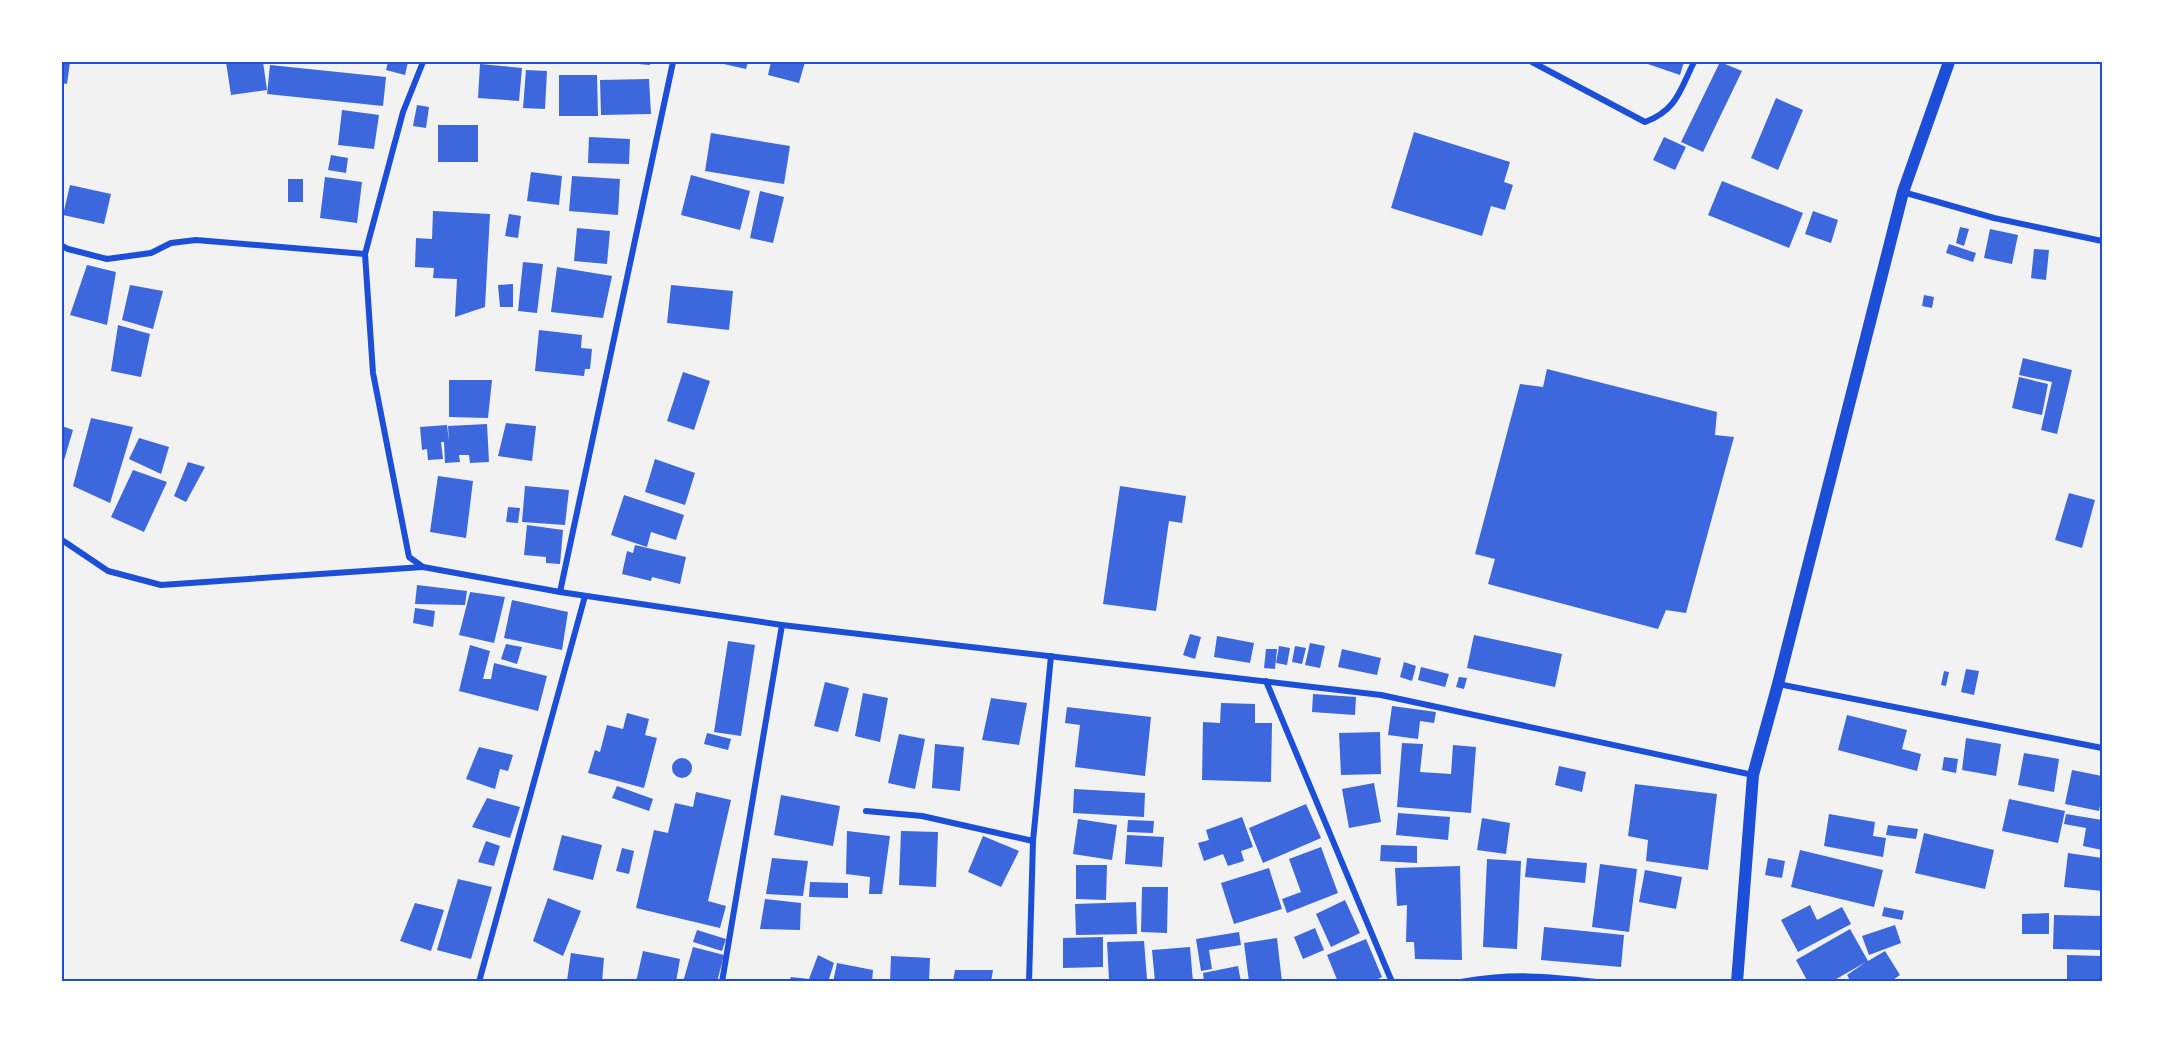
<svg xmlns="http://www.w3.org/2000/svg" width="2164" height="1043" font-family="'Titillium Web',sans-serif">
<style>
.building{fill:#3d67dc}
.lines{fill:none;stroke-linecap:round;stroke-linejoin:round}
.minor{stroke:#1d4ed8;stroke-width:6}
.secondary{stroke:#1d4ed8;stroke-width:12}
.neatline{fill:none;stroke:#1d4ed8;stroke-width:2}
</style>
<rect width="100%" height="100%" fill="#f2f2f2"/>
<g class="building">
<path d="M62,62H70L67,84L62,83Z"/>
<path d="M226,62H263L267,90L231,95Z"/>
<path d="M388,62H408L405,75L386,70Z"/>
<path d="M628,62H650V65L628,63Z"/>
<path d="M715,62H748L746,69Z"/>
<path d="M771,62H805L799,83L768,75Z"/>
<path d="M1642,62H1684L1680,75Z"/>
<path d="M1720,62L1742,71L1703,152L1681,142Z"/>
<path d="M480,64L522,68L519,101L478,98Z"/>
<path d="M270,65L386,77L383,106L267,94Z"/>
<path d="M526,70L547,71L545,109L523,108Z"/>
<path d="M559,75H597L598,116H559Z"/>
<path d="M649,79L651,114L601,115L600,80Z"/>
<path d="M1776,98L1803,110L1778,170L1751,158Z"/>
<path d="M417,105L429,107L426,128L413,126Z"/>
<path d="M342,110L379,115L374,149L338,145Z"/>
<rect x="438" y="125" width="40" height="37"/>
<path d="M1414,132L1510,162L1504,182L1513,185L1505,210L1491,206L1482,236L1391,208Z"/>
<path d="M711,133L790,146L784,184L705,171Z"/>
<path d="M589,137L630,139L629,164L588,163Z"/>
<path d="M1664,137L1686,147L1675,170L1653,160Z"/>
<path d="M331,155L348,158L346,173L328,170Z"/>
<path d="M531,172L562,176L559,205L527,201Z"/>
<path d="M691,175L750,191L740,230L681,215Z"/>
<path d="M572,176L620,179L618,215L569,211Z"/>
<path d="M325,177L362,182L357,223L320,218Z"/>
<rect x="288" y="179" width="15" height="23"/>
<path d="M1722,181L1803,213L1789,248L1708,215Z"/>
<path d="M70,185L111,194L104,224L63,215Z"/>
<path d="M760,191L784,197L773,243L750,238Z"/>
<path d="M433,211L490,214L485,307L455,317L457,279L433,278L434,268L415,267L416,238L432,239Z"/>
<path d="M1813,211L1838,220L1831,243L1805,234Z"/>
<path d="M509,214L521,216L518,238L505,236Z"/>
<path d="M1960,227L1969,229L1964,246L1956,243Z"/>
<path d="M577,228L610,231L607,264L574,261Z"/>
<path d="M1990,229L2018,235L2012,264L1984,258Z"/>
<path d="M1949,244L1976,253L1973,262L1946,253Z"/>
<path d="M2034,249L2049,250L2046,280L2031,278Z"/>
<path d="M523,262L543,264L537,313L518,311Z"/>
<path d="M87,265L116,272L107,325L70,315Z"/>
<path d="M557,267L612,276L603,318L551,312Z"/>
<path d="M513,284V307H500L498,285Z"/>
<path d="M130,285L163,291L153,329L122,320Z"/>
<path d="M671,285L733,291L729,330L667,323Z"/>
<path d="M1924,295L1934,297L1932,308L1922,306Z"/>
<path d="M118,325L150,334L141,377L111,371Z"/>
<path d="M539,330L582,335L581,348L592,349L590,369H585L584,376L535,371Z"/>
<path d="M2023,358L2072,370L2057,434L2041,430L2052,382L2019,375Z"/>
<path d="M1547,369L1717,412L1715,435L1734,437L1686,613L1666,610L1658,629L1488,584L1495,559L1475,554L1520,384L1543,387Z"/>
<path d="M683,372L710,381L694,430L667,421Z"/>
<path d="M2019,377L2048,384L2042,415L2012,408Z"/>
<path d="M449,380H492L488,418L449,417Z"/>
<path d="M91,418L133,427L110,503L73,486Z"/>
<path d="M506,423L536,426L532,461L498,456Z"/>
<path d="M487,424L489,462L470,463L469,455H459L460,462L445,463L444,442H441L443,459L428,460L427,449L422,450L420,427L447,425L449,442L448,426Z"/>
<path d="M62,426L73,430L62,467Z"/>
<path d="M139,438L169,447L161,474L129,459Z"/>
<path d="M655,459L695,473L685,505L645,492Z"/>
<path d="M188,462L205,467L186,502L174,496Z"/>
<path d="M133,470L167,482L144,532L111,517Z"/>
<path d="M438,476L473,481L466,538L430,532Z"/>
<path d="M525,486L569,490L565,525L522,522Z"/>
<path d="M1120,486L1186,496L1182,523L1169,521L1156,611L1103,604Z"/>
<path d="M2069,493L2095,500L2082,548L2055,540Z"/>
<path d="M624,495L684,515L676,540L651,532L647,547L611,535Z"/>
<path d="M508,507L520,508L518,523L506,522Z"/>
<path d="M527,525L563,530L560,564L546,563V557L524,555Z"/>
<path d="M635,545L686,557L680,584L652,577L651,581L622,574L627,551L633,553Z"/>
<path d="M417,585L467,591L465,605L415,604Z"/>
<path d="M470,592L505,597L494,643L459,635Z"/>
<path d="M512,600L568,612L562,650L504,638Z"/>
<path d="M415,608L435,611L433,627L413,623Z"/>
<path d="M1190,634L1201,637L1195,659L1183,655Z"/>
<path d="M1474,635L1562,654L1555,687L1467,668Z"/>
<path d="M1217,636L1254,643L1250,663L1214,657Z"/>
<path d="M728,641L755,645L741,736L714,732Z"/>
<path d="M1310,643L1325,646L1320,668L1305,665Z"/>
<path d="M506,644L522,647L517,664L501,659Z"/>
<path d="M470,645L490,651L483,679H491L494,663L547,676L538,711L459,691Z"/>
<path d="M1279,646L1290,648L1287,665L1276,663Z"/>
<path d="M1295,646L1306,648L1302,664L1292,662Z"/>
<path d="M1266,649H1277L1275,669L1264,668Z"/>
<path d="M1342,649L1381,658L1377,675L1338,667Z"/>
<path d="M1404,662L1416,666L1412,681L1400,677Z"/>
<path d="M1421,667L1449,674L1445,687L1418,680Z"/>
<path d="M1966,669L1979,671L1974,695L1961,692Z"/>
<path d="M1944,671L1949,672L1946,686L1941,685Z"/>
<path d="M1459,677L1467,678L1464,689L1456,687Z"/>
<path d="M825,682L849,688L838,732L814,726Z"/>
<path d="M863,693L888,698L880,742L855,736Z"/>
<path d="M1313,694L1356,697L1355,715L1312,712Z"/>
<path d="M991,698L1027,703L1019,745L982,740Z"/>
<path d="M1221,703L1255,704V723H1272L1271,782L1202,780L1203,722L1220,723Z"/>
<path d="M1392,706L1436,712L1434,723L1420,721L1418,739L1388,735Z"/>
<path d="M1067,707L1151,717L1145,776L1075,767L1080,725L1065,723Z"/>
<path d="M627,713L649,719L645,735L657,738L644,788L588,773L595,750L600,752L607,725L623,729Z"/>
<path d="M1847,715L1907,730L1902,749L1921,754L1917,771L1838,750Z"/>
<path d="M1380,732L1381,774L1341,775L1339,733Z"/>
<path d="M707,733L731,739L728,750L704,744Z"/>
<path d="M899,734L925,739L915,789L888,783Z"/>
<path d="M1966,738L2001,744L1996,776L1962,770Z"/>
<path d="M1402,743L1423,744L1420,772L1451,774L1453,745L1476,747L1471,813L1397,807Z"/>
<path d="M935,744L964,747L960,791L932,788Z"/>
<path d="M479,747L513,755L508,771L500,769L495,789L466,779Z"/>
<path d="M2024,753L2059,759L2054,792L2018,785Z"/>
<path d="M1944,757L1958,759L1956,773L1942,770Z"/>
<circle cx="682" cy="768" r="10"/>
<path d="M1559,766L1586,772L1582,792L1555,785Z"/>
<path d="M2072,770L2102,776V795L2099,811L2065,804Z"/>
<path d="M1374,783L1381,822L1349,828L1342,789Z"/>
<path d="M1635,784L1717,794L1708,870L1646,861L1648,840L1628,836Z"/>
<path d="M617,786L653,799L649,811L612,798Z"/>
<path d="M1074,789L1145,793L1144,817L1073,813Z"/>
<path d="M696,792L731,800L708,901L726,906L720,928L636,908L654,830L668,833L675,803L693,807Z"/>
<path d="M781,795L840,806L833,846L774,835Z"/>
<path d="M487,798L520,807L510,838L472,827Z"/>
<path d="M2009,799L2065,811L2058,843L2002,831Z"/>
<path d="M1306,804L1321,838L1263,863L1249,828Z"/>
<path d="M1398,813L1450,817L1448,840L1396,835Z"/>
<path d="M1829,814L1875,822L1873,836L1886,838L1883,857L1824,846Z"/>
<path d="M2066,814L2102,820V850L2083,846L2086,828L2064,824Z"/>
<path d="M1242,817L1253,847L1241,851L1244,861L1228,866L1223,854L1204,861L1198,843L1209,840L1206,830Z"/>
<path d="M1482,818L1510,823L1506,854L1477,850Z"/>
<path d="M1078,819L1117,825L1112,860L1073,854Z"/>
<path d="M1128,820L1154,821L1153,833L1127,832Z"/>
<path d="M1888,825L1918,829L1916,839L1886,835Z"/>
<path d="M847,831L890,836L882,894H869L870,877L846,874Z"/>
<path d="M901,831L938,832L936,887L899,885Z"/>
<path d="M1924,833L1994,850L1985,889L1915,873Z"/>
<path d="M562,835L602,845L593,880L553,870Z"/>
<path d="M1127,835L1164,837L1162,867L1125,864Z"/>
<path d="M983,836L1019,851L1001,887L968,872Z"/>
<path d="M486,841L500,846L494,866L478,862Z"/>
<path d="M1381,845L1417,846V863L1380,861Z"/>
<path d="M1321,847L1338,893L1287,913L1282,899L1301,892L1289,859Z"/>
<path d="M622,848L634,851L629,874L616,871Z"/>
<path d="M1800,850L1883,870L1874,907L1791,887Z"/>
<path d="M2068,853L2102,858V891L2064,887Z"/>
<path d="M772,858L808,861L803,896L766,894Z"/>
<path d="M1527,858L1587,863L1585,883L1525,877Z"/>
<path d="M1768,858L1785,861L1782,878L1765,875Z"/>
<path d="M1487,859L1521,861L1517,949L1483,947Z"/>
<path d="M1600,864L1637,869L1629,932L1592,927Z"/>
<path d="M1076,865H1107L1106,900L1076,899Z"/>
<path d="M1460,866L1462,960L1415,959L1414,942H1406L1407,905L1397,906L1395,868Z"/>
<path d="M1269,868L1282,909L1234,924L1221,883Z"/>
<path d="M1645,870L1682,877L1676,909L1639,902Z"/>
<path d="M458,879L492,887L471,959L437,950Z"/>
<path d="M810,882L848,883V898L809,897Z"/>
<path d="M1142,887H1168L1167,933L1141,932Z"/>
<path d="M548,898L581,911L563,956L533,941Z"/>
<path d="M765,899L801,903L800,930L760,929Z"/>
<path d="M1345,900L1360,933L1331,947L1316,914Z"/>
<path d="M1136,902L1137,934L1076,935L1075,904Z"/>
<path d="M415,903L444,910L431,951L400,941Z"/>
<path d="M1810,905L1817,920L1842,907L1851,924L1798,952L1781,920Z"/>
<path d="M1884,907L1904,911L1902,920L1882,916Z"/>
<path d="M2049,913V934H2022V914Z"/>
<path d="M2054,915L2102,916V950L2053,949Z"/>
<path d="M1895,925L1901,943L1869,955L1862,936Z"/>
<path d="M1544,927L1624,935L1621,967L1541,960Z"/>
<path d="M1315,928L1324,950L1303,959L1294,937Z"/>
<path d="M1850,929L1868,961L1885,951L1900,975L1890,982H1851L1847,975L1866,962L1831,982H1808L1796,960Z"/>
<path d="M697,930L726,939L722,951L693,942Z"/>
<path d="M1239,932L1241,945L1209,950L1212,969L1201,971L1196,939Z"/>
<path d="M1103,937V967L1063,968V938Z"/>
<path d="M1277,938L1282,982H1249L1244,943Z"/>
<path d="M1366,939L1382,977L1371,982H1338L1327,955Z"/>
<path d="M1144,941L1147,979H1109L1107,942Z"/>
<path d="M693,947L724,955L717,982H683Z"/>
<path d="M1190,947L1193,982H1155L1152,950Z"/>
<path d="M643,951L680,959L676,982H636Z"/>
<path d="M571,953L604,958L602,982L567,981Z"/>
<path d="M818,955L834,963L828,982H789L791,977L809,979Z"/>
<path d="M2067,955L2102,956V982H2067Z"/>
<path d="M891,956L930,958L929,982H890Z"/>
<path d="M837,963L873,970L872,982H833Z"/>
<path d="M1238,966L1241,982H1204L1203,973Z"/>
<path d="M955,970H993L991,982H953Z"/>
</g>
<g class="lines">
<g class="minor">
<path d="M423,62L403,112L365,254L373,373L409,557L423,567L560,592L782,625L1381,695L1753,775"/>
<path d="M1532,62L1645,122C1677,110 1680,90 1694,62"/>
<path d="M1903,192L1994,218L2102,241"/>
<path d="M62,246L68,249L107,259L151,253L171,243L196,240L365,254"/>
<path d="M62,540L108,571L161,585L423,567"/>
<path d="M560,592L673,62"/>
<path d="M1266,681L1392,982"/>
<path d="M1778,684L2102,748"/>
<path d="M866,811L922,816L1033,841"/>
<path d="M479,982L585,596"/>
<path d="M722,982L782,625"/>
<path d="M1029,982L1033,841L1051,656"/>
<path d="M1461,982C1510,973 1547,976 1597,982"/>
</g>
<path class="secondary" d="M1737,982L1753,775L1778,684L1903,192L1949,62"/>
</g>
<rect width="2164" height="1043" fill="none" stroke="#ffffff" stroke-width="126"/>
<rect x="63" y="63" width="2038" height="917" class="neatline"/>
</svg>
